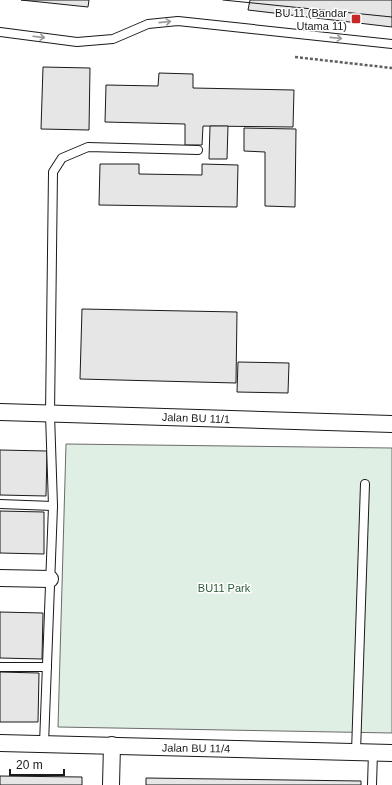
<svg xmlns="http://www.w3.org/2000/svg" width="392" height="785" font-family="Helvetica,sans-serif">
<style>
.green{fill:#e0efe3;stroke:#6a6a6a}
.building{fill:#e6e6e6;stroke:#1a1a1a}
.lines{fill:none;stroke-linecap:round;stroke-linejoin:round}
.lane-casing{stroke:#1a1a1a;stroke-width:10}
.street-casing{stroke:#1a1a1a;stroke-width:18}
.path{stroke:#5f5f5f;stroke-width:2.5;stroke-dasharray:3 2;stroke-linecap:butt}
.lane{stroke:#fff;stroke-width:8}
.street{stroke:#fff;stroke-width:16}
.tram{stroke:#1a1a1a;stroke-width:1}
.oneway{stroke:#989898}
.poi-dot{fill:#c62828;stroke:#fff;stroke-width:1.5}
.labels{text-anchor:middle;stroke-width:3;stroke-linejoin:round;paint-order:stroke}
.poi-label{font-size:11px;fill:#1a1a1a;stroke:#fff;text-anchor:end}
.street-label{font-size:11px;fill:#1a1a1a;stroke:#fff}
.park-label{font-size:11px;fill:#2b5a34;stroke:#fff}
</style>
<rect width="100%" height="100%" fill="#fff"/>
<path class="green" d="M66,444L392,448V733L58,727Z"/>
<g class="building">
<path d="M21,0H89L88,7Z"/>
<path d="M250,0H392V27L248,10Z"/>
<path d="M43,67L90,68L89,130L41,129Z"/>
<path d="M159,73L193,74V88L294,90L293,127L203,126L202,145H185V124L105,122L106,85L158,86Z"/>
<path d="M210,126H228L227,159H209Z"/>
<path d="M244,128L296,129L295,207L265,206V152L244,151Z"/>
<path d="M100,164H139V174L202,175V164L238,165L237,207L99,205Z"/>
<path d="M82,309L237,312L236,383L80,379Z"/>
<path d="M238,362L289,363L288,393L237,392Z"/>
<path d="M0,450L47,451L46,496L0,495Z"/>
<path d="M0,511L44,512V554L0,553Z"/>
<path d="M0,612L43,613L42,659L0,658Z"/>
<path d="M0,672L39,673L38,722H0Z"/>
<path d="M0,776L82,777V785H0Z"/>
<path d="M146,778L361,781V785H146Z"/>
</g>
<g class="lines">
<defs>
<g id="lane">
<path d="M0,32L77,42L113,39L148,24L178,21L392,44"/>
<path d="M0,504L53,506"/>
<path d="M0,667H47"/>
<path d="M44,744L53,506L50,414L53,172L62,158L88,147L198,150"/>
<path d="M356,752L365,484"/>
<path d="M372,785L373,752"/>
</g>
<g id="street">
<path d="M0,412L392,424"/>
<path d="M0,578L50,579"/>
<path d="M0,743L392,753"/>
<path d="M111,785L112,745"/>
</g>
</defs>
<use href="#lane" class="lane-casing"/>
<use href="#street" class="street-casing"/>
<path class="path" d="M295,57L392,68"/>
<use href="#lane" class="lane"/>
<use href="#street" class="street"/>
<path class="tram" d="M223,0L392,17"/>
</g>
<defs><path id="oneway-shaft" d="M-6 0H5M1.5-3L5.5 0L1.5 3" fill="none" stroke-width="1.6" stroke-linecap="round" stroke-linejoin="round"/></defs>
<g class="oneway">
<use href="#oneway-shaft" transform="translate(165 22) rotate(-6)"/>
<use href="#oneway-shaft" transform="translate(39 37) rotate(7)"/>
<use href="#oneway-shaft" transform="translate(336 38) rotate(6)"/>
</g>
<rect class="poi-dot" x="351" y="14" width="10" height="10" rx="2"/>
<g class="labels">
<g class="poi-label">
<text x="347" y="17">BU 11 (Bandar<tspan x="347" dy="13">Utama 11)</tspan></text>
</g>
<g class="street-label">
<text transform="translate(196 418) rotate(2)" y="4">Jalan BU 11/1</text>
<text transform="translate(196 748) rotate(1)" y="4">Jalan BU 11/4</text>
</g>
<g class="park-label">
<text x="224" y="592">BU11 Park</text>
</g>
</g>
<path d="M10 769v6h54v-6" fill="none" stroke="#1a1a1a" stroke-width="2"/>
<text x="16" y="769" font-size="12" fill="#1a1a1a" stroke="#ffffff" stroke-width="3" paint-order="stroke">20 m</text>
</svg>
